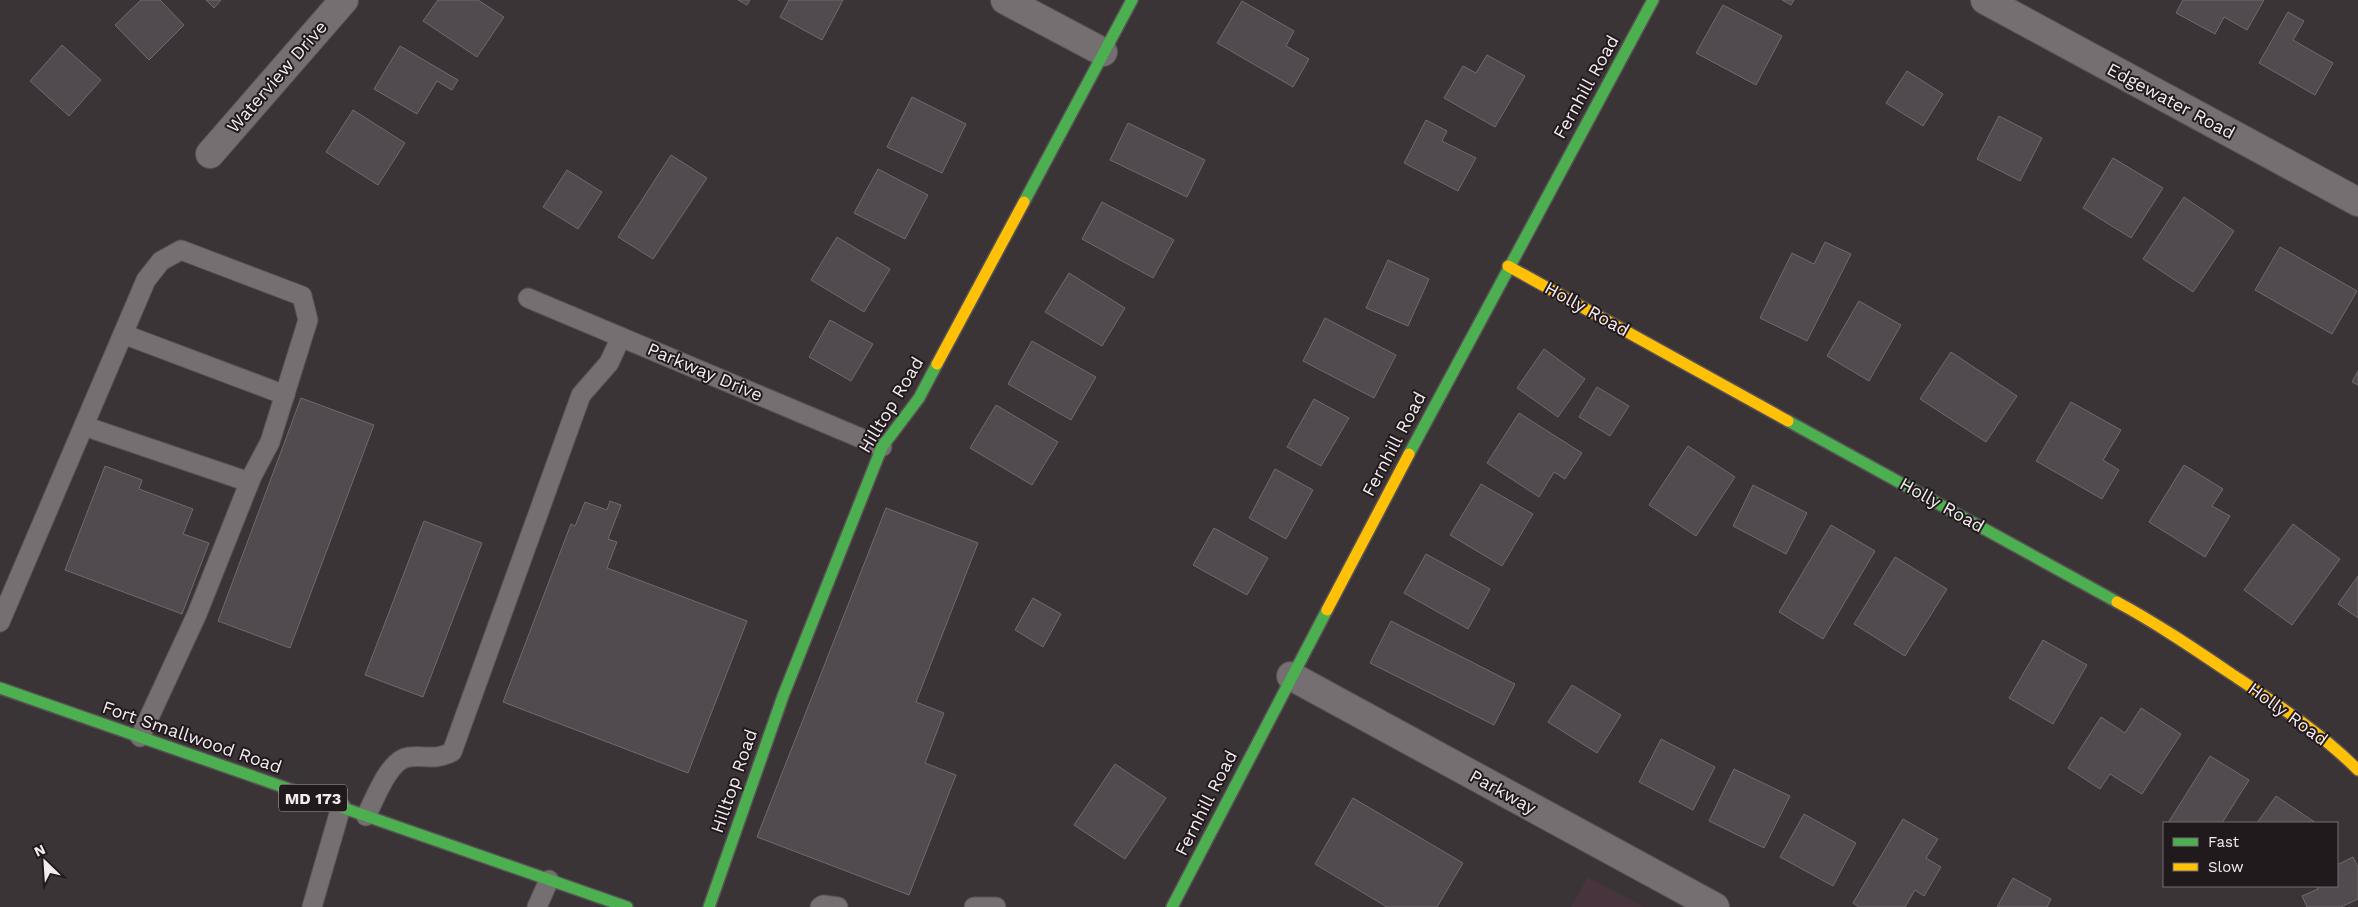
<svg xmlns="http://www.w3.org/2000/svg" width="2358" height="907" font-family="'Work Sans',sans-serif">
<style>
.built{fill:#47343d}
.building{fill:#514a4e;stroke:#706a6d}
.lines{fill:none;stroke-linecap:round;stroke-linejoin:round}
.lane-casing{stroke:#585255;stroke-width:21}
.street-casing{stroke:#585255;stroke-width:30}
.fast-casing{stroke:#585255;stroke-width:14}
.slow-casing{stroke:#585255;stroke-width:14}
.lane{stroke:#756f72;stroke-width:19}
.street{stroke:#756f72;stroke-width:28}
.fast{stroke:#4caf50;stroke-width:11}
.slow{stroke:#ffc107;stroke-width:11}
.labels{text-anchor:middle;stroke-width:4;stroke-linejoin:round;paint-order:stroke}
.shield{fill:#211a1d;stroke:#b5acb0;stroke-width:1}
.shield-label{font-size:16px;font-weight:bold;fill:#f4eaef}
.street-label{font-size:18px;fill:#f4eaef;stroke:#211a1d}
</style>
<rect width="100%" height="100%" fill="#3a3437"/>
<path class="built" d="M1588,877L1644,907H1571Z"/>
<g class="building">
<path d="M141,0H160L184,25L149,60L115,25Z"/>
<path d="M206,0H221L214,8Z"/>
<path d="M438,0H478L504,17L477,57L423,21Z"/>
<path d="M738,0H750L747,5Z"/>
<path d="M789,0H843L822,40L780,17Z"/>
<path d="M1782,0H1794L1791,5Z"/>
<path d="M2183,0H2264L2247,30L2224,17L2215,34L2176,13Z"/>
<path d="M1242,1L1294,31L1286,46L1309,59L1293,87L1217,43Z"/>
<path d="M1723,5L1782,36L1756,85L1696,53Z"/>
<path d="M2288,12L2304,21L2293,40L2333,63L2315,95L2259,63Z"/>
<path d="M62,45L101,80L69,116L30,81Z"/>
<path d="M400,46L458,80L452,90L437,81L417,114L374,89Z"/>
<path d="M1487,55L1525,76L1495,127L1444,98L1463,66L1476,73Z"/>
<path d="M1907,71L1943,94L1923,126L1886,103Z"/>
<path d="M912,97L966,124L942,173L887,147Z"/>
<path d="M353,110L405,143L378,185L326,152Z"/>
<path d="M1999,116L2042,138L2020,181L1977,159Z"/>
<path d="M1426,120L1447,131L1442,141L1476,158L1458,191L1404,163Z"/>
<path d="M1128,123L1205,160L1187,197L1110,160Z"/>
<path d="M671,155L707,178L653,259L618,237Z"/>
<path d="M2113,158L2163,188L2131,238L2083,208Z"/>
<path d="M878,169L928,195L905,239L854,213Z"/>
<path d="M567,170L602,192L578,229L543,207Z"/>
<path d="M2184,197L2234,231L2193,292L2143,259Z"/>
<path d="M1102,202L1174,240L1153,278L1082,239Z"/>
<path d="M837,237L890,269L864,312L811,280Z"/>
<path d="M1825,242L1851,254L1807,341L1760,318L1792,253L1814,264Z"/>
<path d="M2280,247L2357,291L2332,334L2255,290Z"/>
<path d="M1388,260L1429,279L1408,326L1366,308Z"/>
<path d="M1069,273L1125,308L1102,346L1045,312Z"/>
<path d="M1859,301L1901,325L1869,381L1827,356Z"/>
<path d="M1325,318L1396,355L1374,398L1303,361Z"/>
<path d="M830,320L873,344L851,381L809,357Z"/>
<path d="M1032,341L1096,377L1071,420L1008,384Z"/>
<path d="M1544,349L1585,379L1558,417L1517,388Z"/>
<path d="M1951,352L2017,396L1986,442L1920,399Z"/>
<path d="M2358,371V385L2352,382Z"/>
<path d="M1597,387L1629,406L1610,436L1579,417Z"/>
<path d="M301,398L374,425L290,648L218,621Z"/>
<path d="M1314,399L1349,418L1321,466L1287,447Z"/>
<path d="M2071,402L2121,430L2103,460L2119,470L2102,499L2036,461Z"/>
<path d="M996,405L1058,442L1032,485L970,448Z"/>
<path d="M1519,413L1582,453L1565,479L1554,472L1539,497L1487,463Z"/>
<path d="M1688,446L1735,477L1696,536L1649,505Z"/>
<path d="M2184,465L2223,489L2212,506L2230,516L2205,557L2149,522Z"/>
<path d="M105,466L142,480L139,489L193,509L183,534L209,543L182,614L65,570Z"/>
<path d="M1275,469L1313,490L1286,539L1249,518Z"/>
<path d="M1481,484L1533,514L1502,566L1450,535Z"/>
<path d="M1753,485L1807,513L1786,554L1733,526Z"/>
<path d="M610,501L621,505L608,539L617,542L607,568L747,621L688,773L503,702L571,524L575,526L585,502L607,510Z"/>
<path d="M886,508L978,543L916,702L944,713L925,763L956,775L909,895L757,837Z"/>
<path d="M424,521L482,543L423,697L365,675Z"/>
<path d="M2293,524L2340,559L2292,625L2244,590Z"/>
<path d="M1831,525L1875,551L1823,639L1779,612Z"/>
<path d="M1214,528L1268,558L1247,595L1193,565Z"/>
<path d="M1426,554L1490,589L1468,629L1404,593Z"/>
<path d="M1895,557L1947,589L1905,656L1854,624Z"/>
<path d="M2358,576V618L2338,604Z"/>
<path d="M1033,598L1061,614L1043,647L1015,630Z"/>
<path d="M1391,621L1515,684L1494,725L1370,663Z"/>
<path d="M2043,640L2087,665L2053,724L2009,698Z"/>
<path d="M1572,685L1621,715L1597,753L1548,722Z"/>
<path d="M2141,708L2181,734L2142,794L2110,774L2100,789L2068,768L2101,717L2125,733Z"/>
<path d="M1661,739L1715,767L1693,810L1639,782Z"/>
<path d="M2210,756L2249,780L2222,823H2168Z"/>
<path d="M1115,764L1166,798L1125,859L1074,825Z"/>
<path d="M1734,769L1790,796L1764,848L1709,821Z"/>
<path d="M2276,796L2316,823H2257Z"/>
<path d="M1353,798L1463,863L1437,907H1387L1315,864Z"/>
<path d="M1804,814L1856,843L1833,886L1780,857Z"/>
<path d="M1903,819L1938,839L1926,858L1941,867L1924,896L1915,890L1905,907H1859L1853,903Z"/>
<path d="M2353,857L2358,867V899L2341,907H2307L2302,896L2318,889L2316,886H2337V865Z"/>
<path d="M2013,878L2051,899L2047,907H1997Z"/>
</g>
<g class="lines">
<defs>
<g id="lane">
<path d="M528,298L882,447"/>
<path d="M123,334L285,395"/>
<path d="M84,426L249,482"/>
<path d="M0,622L146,280L161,261L181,250L302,296L308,320L270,442L252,476L197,614L140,737"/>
<path d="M366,816C375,799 389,759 409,757C428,755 433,761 452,752L581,395L609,363L621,337"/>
<path d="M312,907L341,807"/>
<path d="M537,907L549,880"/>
<path d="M820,907L823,905L838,907"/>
<path d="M974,907H996"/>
</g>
<g id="street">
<path d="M1005,0L1103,52"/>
<path d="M1985,0L2358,202"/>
<path d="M210,154L344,0"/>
<path d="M1291,676L1715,907"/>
</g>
<g id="fast">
<path d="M1024,202L1132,0"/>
<path d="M1788,421L2117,602"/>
<path d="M1409,454L1653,0"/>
<path d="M0,688L627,907"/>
<path d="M709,907L783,696L882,447L919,398L937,364"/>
<path d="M1172,907L1327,610"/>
</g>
<g id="slow">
<path d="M1508,266L1788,421"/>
<path d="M937,364L1024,202"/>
<path d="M2117,602C2156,623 2193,648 2230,673C2275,703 2320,732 2358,770"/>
<path d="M1327,610L1409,454"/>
</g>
</defs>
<use href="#lane" class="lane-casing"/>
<use href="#street" class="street-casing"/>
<use href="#fast" class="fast-casing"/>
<use href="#slow" class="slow-casing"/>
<use href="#lane" class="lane"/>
<use href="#street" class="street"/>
<use href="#fast" class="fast"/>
<use href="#slow" class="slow"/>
</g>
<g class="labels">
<rect class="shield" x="279" y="784.5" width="68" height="27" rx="4"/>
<g class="shield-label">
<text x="313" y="804">MD 173</text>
</g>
<g class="street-label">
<text transform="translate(277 77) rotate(-49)" y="6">Waterview Drive</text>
<text transform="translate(1586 87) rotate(-61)" y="6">Fernhill Road</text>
<text transform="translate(2171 101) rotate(28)" y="6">Edgewater Road</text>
<text transform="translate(1587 309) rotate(29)" y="6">Holly Road</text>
<text transform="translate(705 372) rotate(23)" y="6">Parkway Drive</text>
<text transform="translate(891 405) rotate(-59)" y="6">Hilltop Road</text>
<text transform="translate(1394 444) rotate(-62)" y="6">Fernhill Road</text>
<text transform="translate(1942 505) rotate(29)" y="6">Holly Road</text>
<text transform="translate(2288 714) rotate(36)" y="6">Holly Road</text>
<text transform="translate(192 737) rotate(19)" y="6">Fort Smallwood Road</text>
<text transform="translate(734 781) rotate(-71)" y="6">Hilltop Road</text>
<text transform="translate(1503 792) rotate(29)" y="6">Parkway</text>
<text transform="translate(1206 803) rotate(-63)" y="6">Fernhill Road</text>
</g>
</g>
<rect x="2163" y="822" width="175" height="65" fill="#211a1d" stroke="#756d71"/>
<rect x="2173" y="838" width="25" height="8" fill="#4caf50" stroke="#756d71"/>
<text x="2208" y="847" font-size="15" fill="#f4eaef">Fast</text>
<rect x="2173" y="863" width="25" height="8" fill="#ffc107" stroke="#756d71"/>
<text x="2208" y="872" font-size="15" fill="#f4eaef">Slow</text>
<g transform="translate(45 862) rotate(335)" stroke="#211a1d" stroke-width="4" paint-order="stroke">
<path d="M0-4L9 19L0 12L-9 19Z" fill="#f4eaef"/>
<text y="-8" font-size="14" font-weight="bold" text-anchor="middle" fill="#f4eaef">N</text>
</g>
</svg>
